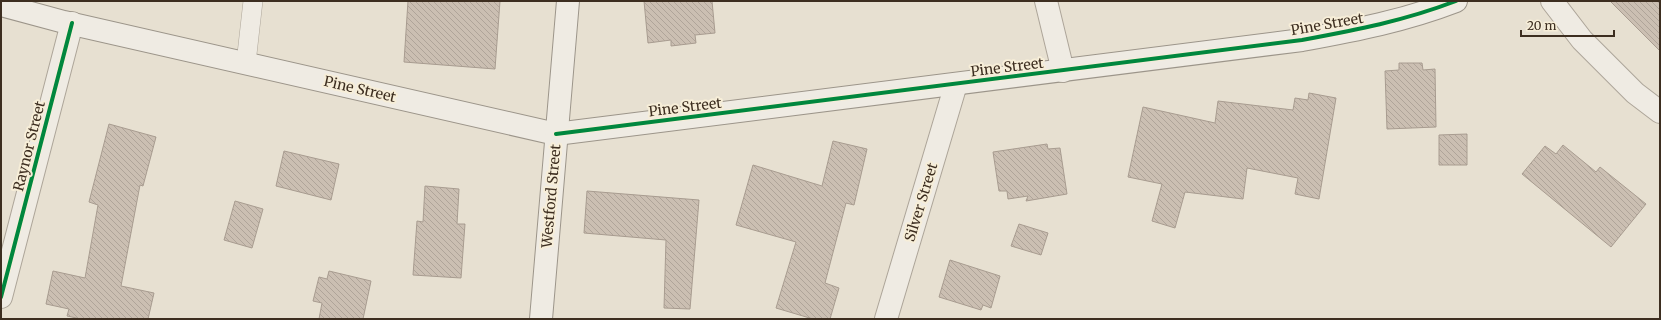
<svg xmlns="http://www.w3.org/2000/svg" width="1661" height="320" font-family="Merriweather,serif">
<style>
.building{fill:url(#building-back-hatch);stroke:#a89c90}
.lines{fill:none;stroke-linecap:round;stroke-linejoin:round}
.lane-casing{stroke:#ada599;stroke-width:20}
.street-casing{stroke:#ada599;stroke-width:24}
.secondary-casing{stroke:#9c958a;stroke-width:24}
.lane{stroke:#efebe3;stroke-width:19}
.street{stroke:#efebe3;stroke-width:22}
.secondary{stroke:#efebe3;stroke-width:22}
.cycleway-casing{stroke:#f7eed8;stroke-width:6}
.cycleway{stroke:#00873e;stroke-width:4}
.labels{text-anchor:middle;stroke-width:4;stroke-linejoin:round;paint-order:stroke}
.street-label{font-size:14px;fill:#3d2e20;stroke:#f7eed8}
</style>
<defs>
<pattern id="building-back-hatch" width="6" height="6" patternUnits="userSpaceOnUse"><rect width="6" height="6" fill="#cbbfb2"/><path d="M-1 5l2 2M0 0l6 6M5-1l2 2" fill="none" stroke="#afa499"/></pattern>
</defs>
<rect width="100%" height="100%" fill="#e7e0d1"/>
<g class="building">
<path d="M408,1H500L495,69L404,62Z"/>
<path d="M644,1H712L715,33L695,35L696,43L671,46V40L648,43Z"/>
<path d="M1610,1H1660V51Z"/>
<path d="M1399,63H1422L1423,70L1435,69L1436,127L1387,129L1385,71L1399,70Z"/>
<path d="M1309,93L1336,98L1319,199L1295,194L1298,178L1247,168L1243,199L1185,192L1175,228L1152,221L1162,184L1128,177L1143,107L1215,123L1218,101L1293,110L1295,98L1308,100Z"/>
<path d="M109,124L156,137L143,186L140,185L121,286L154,293L148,319H81L67,316L69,309L46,304L53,271L85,278L98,205L89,202Z"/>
<path d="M1467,134V165H1439V135Z"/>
<path d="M833,141L867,149L854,205L846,203L825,283L839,288L830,319H813L776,308L796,242L736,225L753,165L822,186Z"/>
<path d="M1047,144L1048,149L1060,148L1067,194L1026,201L1028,196L1008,199L1007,191H999L993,152Z"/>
<path d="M1563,145L1596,172L1600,167L1646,204L1611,247L1522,174L1545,146L1556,154Z"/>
<path d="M284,151L339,164L331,200L276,186Z"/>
<path d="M425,186L459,189L457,224H465L461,278L413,275L417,221L423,222Z"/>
<path d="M587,191L699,200L690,309L664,308L666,240L584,233Z"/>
<path d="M235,201L263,209L252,248L224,240Z"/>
<path d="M1019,224L1048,233L1041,255L1011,246Z"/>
<path d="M950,260L1000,276L991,308L983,305L981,310L939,297Z"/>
<path d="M329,271L371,281L363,319H319L322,303L313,301L319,277L327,279Z"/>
</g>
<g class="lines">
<defs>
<path id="lane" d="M246,63L253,1"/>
<g id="street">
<path d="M1046,1L1063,71"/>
<path d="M1552,1L1582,40L1635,93L1660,112"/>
<path d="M1,297L72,23"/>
<path d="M886,319L956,84"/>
</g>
<g id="secondary">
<path d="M1,5L64,22L556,134L1302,40C1356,30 1404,21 1456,1"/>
<path d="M541,319L568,1"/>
</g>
</defs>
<use href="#lane" class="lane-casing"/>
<use href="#street" class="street-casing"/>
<use href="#secondary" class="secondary-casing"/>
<use href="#lane" class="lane"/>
<use href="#street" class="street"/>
<use href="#secondary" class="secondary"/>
<defs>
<g id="cycleway">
<path d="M556,134L1302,40C1356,30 1404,21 1456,1"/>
<path d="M1,297L72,23"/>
</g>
</defs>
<use href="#cycleway" class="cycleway-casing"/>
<use href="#cycleway" class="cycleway"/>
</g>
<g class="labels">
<g class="street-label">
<text transform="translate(1327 24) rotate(-10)" y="5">Pine Street</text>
<text transform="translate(1007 67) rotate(-7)" y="5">Pine Street</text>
<text transform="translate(360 89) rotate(13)" y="5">Pine Street</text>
<text transform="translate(685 107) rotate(-7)" y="5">Pine Street</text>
<text transform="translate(29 146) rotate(-76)" y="5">Raynor Street</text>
<text transform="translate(551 196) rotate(-85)" y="5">Westford Street</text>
<text transform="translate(921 202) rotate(-73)" y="5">Silver Street</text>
</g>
</g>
<rect width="1661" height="320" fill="none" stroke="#3d2e20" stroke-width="4"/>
<path d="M1521 30v6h93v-6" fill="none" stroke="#3d2e20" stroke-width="2"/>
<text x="1527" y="30" font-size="12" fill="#3d2e20" stroke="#f7eed8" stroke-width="3" paint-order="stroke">20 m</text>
</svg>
